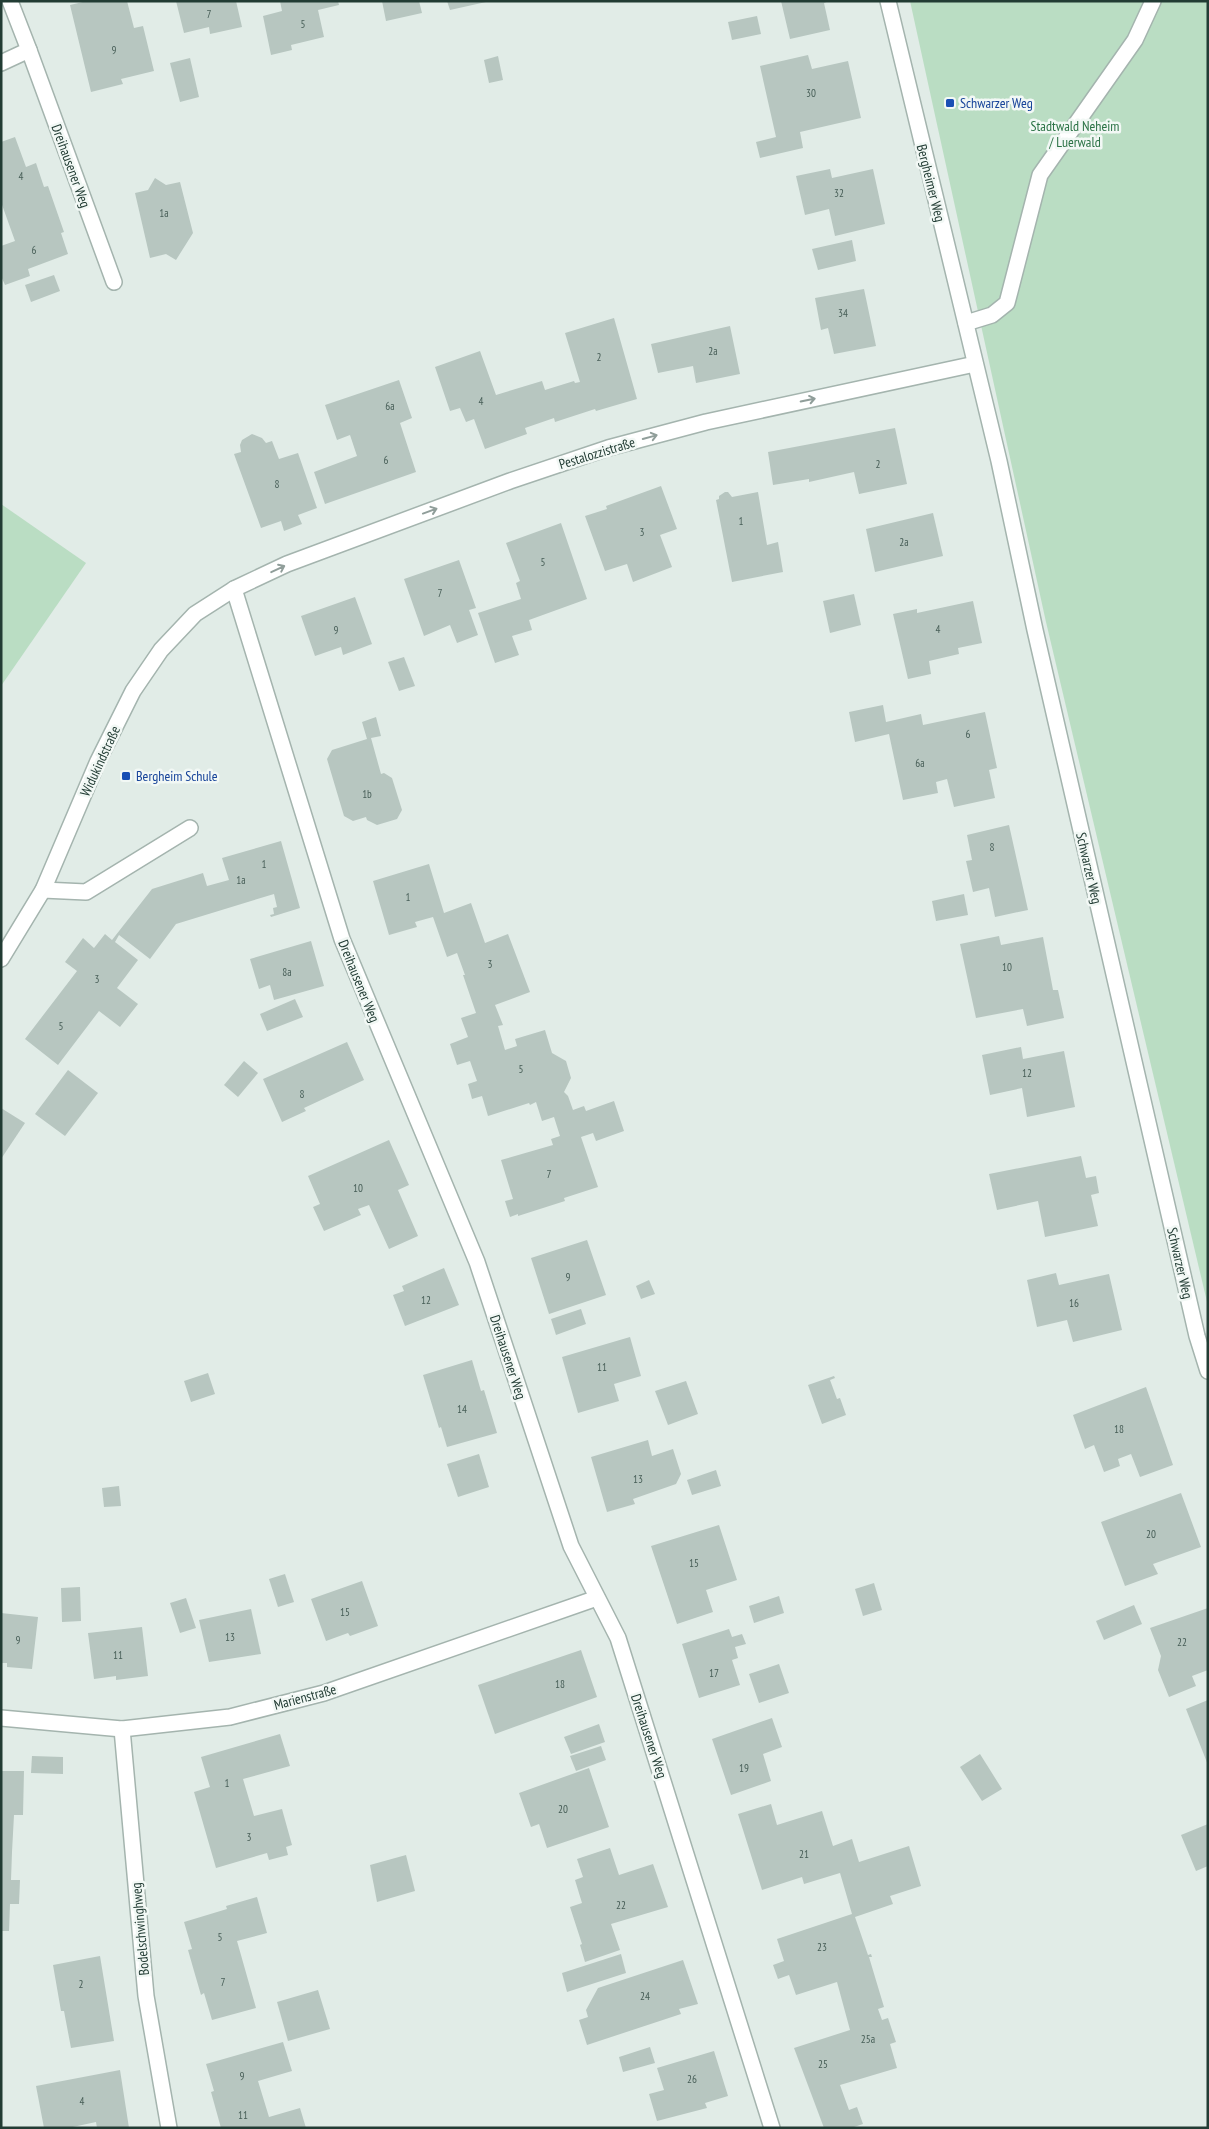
<svg xmlns="http://www.w3.org/2000/svg" width="1209" height="2129" font-family="'PT Sans Narrow',sans-serif">
<style>
.green{fill:#baddc3}
.building{fill:#b7c6c0}
.lines{fill:none;stroke-linecap:round;stroke-linejoin:round}
.service-casing{stroke:#a4b4ae;stroke-width:18}
.minor-casing{stroke:#a4b4ae;stroke-width:18}
.service{stroke:#fff;stroke-width:15}
.minor{stroke:#fff;stroke-width:15}
.oneway{stroke:#909e9a}
.transit-dot{fill:#1a4fb4;stroke:#f2f8f5;stroke-width:2}
.labels{text-anchor:middle;stroke-width:5;stroke-linejoin:round;paint-order:stroke}
.number-label{font-size:11px;fill:#475e57}
.transit-label{font-size:14px;fill:#164399;stroke:#f2f8f5;text-anchor:start}
.park-label{font-size:14px;fill:#2c7346;stroke:#f2f8f5}
.street-label{font-size:14px;fill:#223c34;stroke:#f2f8f5}
</style>
<rect width="100%" height="100%" fill="#e1ece7"/>
<g class="green">
<path d="M910,1H1208V1306L1046,622Z"/>
<path d="M1,504L86,563L1,686Z"/>
</g>
<g class="building">
<path d="M87,1H127L134,28L143,26L154,71L121,79L123,84L91,92L70,5Z"/>
<path d="M176,1H236L242,27L210,34L209,27L184,33Z"/>
<path d="M280,1H338L339,5L318,10L324,37L291,45L292,50L271,55L263,16L282,11Z"/>
<path d="M382,1H419L422,13L386,21Z"/>
<path d="M447,1H486V2L450,10Z"/>
<path d="M781,1H829L824,3L830,30L790,39Z"/>
<path d="M757,16L761,34L732,40L728,22Z"/>
<path d="M808,55L812,69L848,61L861,118L800,132L803,148L760,158L756,142L776,137L760,66Z"/>
<path d="M498,56L503,80L489,83L484,60Z"/>
<path d="M190,58L199,97L180,102L170,63Z"/>
<path d="M15,137L26,167L36,163L44,187L48,186L64,232L61,233L68,254L28,269L30,276L5,285L1,276V246L15,241L1,202V142Z"/>
<path d="M830,169L832,178L873,169L885,224L835,236L829,209L805,215L796,176Z"/>
<path d="M155,178L166,185L180,182L193,233L176,260L166,254L150,258L135,193L148,190Z"/>
<path d="M852,240L856,261L818,270L812,249Z"/>
<path d="M54,275L60,291L31,302L25,285Z"/>
<path d="M864,289L876,346L834,354L828,328L821,330L815,298Z"/>
<path d="M614,318L637,399L596,411L595,409L555,422L554,418L525,428L527,434L485,449L474,419L466,422L460,408L450,411L435,367L480,351L496,395L542,381L545,390L574,381L575,383L580,382L565,333Z"/>
<path d="M730,326L740,374L696,383L693,366L658,373L651,344Z"/>
<path d="M399,380L412,418L400,423L416,472L325,504L314,472L357,456L350,435L337,440L325,405Z"/>
<path d="M895,428L907,484L859,494L854,472L809,482V479L773,485L768,452Z"/>
<path d="M252,434L262,438L266,443L272,441L279,459L298,453L317,508L298,515L302,524L284,531L281,521L261,528L234,454L241,452L240,445L242,440Z"/>
<path d="M661,486L677,529L660,535L672,567L633,582L627,564L605,571L585,516L607,509L606,506Z"/>
<path d="M725,492H728L732,497L758,492L767,545L778,542L783,572L732,582L716,500L719,499V496Z"/>
<path d="M933,513L943,556L875,572L866,529Z"/>
<path d="M561,523L587,599L529,620L532,630L512,636L519,655L495,663L478,613L521,599L516,583L520,581L506,543Z"/>
<path d="M459,560L476,608L469,610L478,635L457,643L450,625L424,636L404,579Z"/>
<path d="M854,594L861,625L830,633L823,601Z"/>
<path d="M355,597L372,644L343,655L341,647L315,656L301,616Z"/>
<path d="M973,601L982,643L958,648L959,654L929,661L931,674L908,679L893,614L917,609V613Z"/>
<path d="M404,657L415,686L399,691L388,662Z"/>
<path d="M883,705L886,722L921,714L923,725L985,712L997,768L989,770L995,798L954,807L947,779L936,782L938,793L903,800L889,734L855,742L849,712Z"/>
<path d="M376,717L381,736L371,738L381,774L384,773L392,778L402,810L397,819L377,825L367,820L366,817L353,821L344,816L327,759L332,750L367,739L362,722Z"/>
<path d="M1009,825L1028,910L995,917L989,888L973,892L966,861L972,860L967,835Z"/>
<path d="M281,841L300,908L271,917L270,915L274,914L273,908L277,907L274,894L176,924L150,959L119,935L115,942L138,960L117,988L138,1004L120,1027L99,1011L58,1065L25,1039L77,971L65,962L83,938L94,948L105,934L112,940L152,889L203,873L207,886L229,880L222,858Z"/>
<path d="M429,864L444,913L471,903L485,943L508,934L530,992L495,1005L503,1025L498,1026L505,1050L517,1046L515,1039L545,1030L552,1053L566,1061L571,1078L564,1092L568,1096L573,1110L584,1106L586,1111L614,1101L624,1131L596,1141L593,1133L581,1137L598,1187L564,1198L565,1201L518,1216V1214L510,1217L505,1201L513,1199L501,1160L553,1145L551,1139L560,1136L554,1117L542,1121L536,1102L530,1105L529,1103L488,1116L482,1096L472,1099L468,1084L477,1081L470,1061L457,1065L450,1044L468,1037L461,1018L476,1013L463,975H465L457,953L447,957L433,917L415,922L417,927L389,935L373,881Z"/>
<path d="M964,894L968,915L936,921L932,901Z"/>
<path d="M999,936L1001,945L1043,937L1053,990H1058L1064,1018L1027,1026L1023,1009L976,1018L960,944Z"/>
<path d="M311,941L324,986L274,1000L270,985L259,989L250,959Z"/>
<path d="M295,999L303,1017L267,1031L260,1014Z"/>
<path d="M347,1042L364,1080L304,1108L306,1111L282,1122L263,1079Z"/>
<path d="M1021,1047L1023,1059L1064,1051L1075,1107L1027,1117L1022,1088L990,1095L982,1055Z"/>
<path d="M244,1061L258,1073L238,1097L224,1085Z"/>
<path d="M68,1070L98,1093L65,1136L35,1114Z"/>
<path d="M1,1108L25,1123L1,1159Z"/>
<path d="M389,1140L409,1185L398,1190L418,1236L389,1249L369,1205L358,1209L361,1215L324,1231L313,1207L320,1204L308,1176Z"/>
<path d="M1081,1156L1086,1178L1096,1176L1099,1193L1091,1195L1098,1226L1045,1237L1038,1201L997,1210L989,1174Z"/>
<path d="M587,1240L606,1295L549,1314L531,1258Z"/>
<path d="M444,1268L459,1305L405,1326L393,1295L404,1291L402,1286Z"/>
<path d="M1056,1273L1059,1285L1109,1274L1122,1330L1073,1342L1067,1320L1037,1327L1027,1280Z"/>
<path d="M649,1280L655,1294L641,1299L636,1286Z"/>
<path d="M581,1309L586,1324L556,1335L551,1319Z"/>
<path d="M630,1337L641,1376L614,1384L619,1401L578,1413L562,1357Z"/>
<path d="M472,1360L481,1391L484,1390L497,1433L447,1447L441,1427L439,1428L423,1375Z"/>
<path d="M208,1373L215,1394L191,1402L184,1381Z"/>
<path d="M834,1376L835,1378L830,1380L837,1399L840,1398L846,1415L822,1424L808,1385Z"/>
<path d="M686,1381L698,1414L668,1425L655,1391Z"/>
<path d="M1146,1387L1173,1465L1140,1477L1131,1454L1118,1459L1120,1466L1104,1472L1094,1445L1085,1449L1073,1415Z"/>
<path d="M648,1440L652,1456L673,1449L681,1474L676,1484L633,1499L635,1504L607,1512L591,1457Z"/>
<path d="M479,1454L489,1487L458,1497L447,1464Z"/>
<path d="M716,1470L721,1486L692,1495L687,1480Z"/>
<path d="M119,1486L121,1506L104,1507L102,1488Z"/>
<path d="M1181,1493L1201,1547L1153,1564L1158,1574L1125,1586L1101,1522Z"/>
<path d="M719,1525L737,1580L706,1590L713,1612L677,1624L651,1546Z"/>
<path d="M285,1574L294,1602L278,1607L269,1579Z"/>
<path d="M362,1581L378,1626L350,1636L348,1633L326,1641L311,1599Z"/>
<path d="M874,1583L882,1610L863,1616L855,1589Z"/>
<path d="M80,1587L81,1621L62,1622L61,1588Z"/>
<path d="M779,1596L784,1613L754,1623L749,1606Z"/>
<path d="M186,1598L196,1628L180,1633L170,1603Z"/>
<path d="M1134,1605L1142,1624L1104,1640L1096,1621Z"/>
<path d="M1208,1608V1670L1192,1676L1196,1686L1169,1697L1158,1670L1161,1656L1150,1628Z"/>
<path d="M251,1609L261,1654L209,1662L199,1620Z"/>
<path d="M1,1613L38,1617L32,1669L7,1667V1663H1Z"/>
<path d="M142,1627L148,1676L116,1680V1676L94,1679L88,1633Z"/>
<path d="M729,1629L732,1637L742,1634L746,1644L735,1647L738,1658L732,1660L740,1685L699,1698L682,1644Z"/>
<path d="M581,1650L597,1697L495,1734L478,1685Z"/>
<path d="M779,1664L789,1693L759,1703L749,1674Z"/>
<path d="M1208,1700V1765L1186,1709Z"/>
<path d="M772,1718L782,1747L763,1754L771,1781L731,1795L712,1739Z"/>
<path d="M599,1724L605,1742L571,1754L564,1737Z"/>
<path d="M280,1734L290,1766L243,1779L254,1816L282,1809L292,1845L286,1847L288,1855L269,1860L267,1853L216,1868L194,1792L210,1787L201,1757Z"/>
<path d="M601,1746L606,1760L576,1771L570,1756Z"/>
<path d="M980,1754L1002,1789L982,1801L960,1767Z"/>
<path d="M32,1756L63,1757V1774L31,1773Z"/>
<path d="M589,1768L609,1827L547,1848L539,1824L531,1827L519,1793Z"/>
<path d="M1,1771H24L23,1815H14L12,1852L11,1880H20L19,1904H10L9,1931H1Z"/>
<path d="M771,1804L777,1825L822,1811L833,1846L852,1839L859,1862L909,1846L921,1886L890,1896L893,1904L855,1917L868,1955L871,1954L872,1957H869L884,2007L878,2009L882,2020L888,2018L896,2042L890,2044L897,2068L840,2085L849,2110L857,2107L863,2124L851,2128H824L794,2048L850,2030L837,1982L796,1995L789,1975L778,1979L773,1965L784,1961L777,1939L852,1914L840,1873L804,1884L802,1877L762,1890L738,1814Z"/>
<path d="M1208,1824V1866L1196,1871L1181,1835Z"/>
<path d="M610,1848L619,1875L653,1864L668,1907L611,1924L620,1950L585,1962L580,1945L582,1944L570,1907L582,1903L575,1880L583,1877L577,1859Z"/>
<path d="M406,1855L415,1891L377,1902L370,1865Z"/>
<path d="M257,1897L267,1933L237,1941L256,2008L212,2020L204,1993L201,1995L194,1971L188,1950L192,1949L184,1922L227,1909L226,1906Z"/>
<path d="M621,1954L626,1973L567,1992L562,1973Z"/>
<path d="M100,1956L114,2041L71,2048L64,2011H61L53,1965Z"/>
<path d="M683,1960L698,2004L679,2009L681,2014L587,2045L579,2020L588,2017L586,2010L598,1988Z"/>
<path d="M318,1990L330,2029L288,2041L277,2002Z"/>
<path d="M283,2042L292,2071L258,2081L269,2117L300,2108L306,2128H221L211,2092L214,2091L206,2064Z"/>
<path d="M650,2047L655,2063L623,2072L619,2057Z"/>
<path d="M714,2051L728,2096L705,2103L707,2108L657,2121L649,2094L664,2090L657,2068Z"/>
<path d="M120,2070L129,2128H97L96,2122L68,2128H44L36,2086Z"/>
</g>
<g class="lines">
<defs>
<path id="service" d="M43,890L86,892L190,828"/>
<g id="minor">
<path d="M888,1L999,461L1035,630L1197,1336L1208,1371"/>
<path d="M29,50L114,282"/>
<path d="M1,63L29,50L10,1"/>
<path d="M966,323L992,315L1007,303L1040,175L1135,40L1153,1"/>
<path d="M234,589L342,939L477,1262L571,1546L618,1638L772,2128"/>
<path d="M1,959L43,890L98,761L133,691L161,650L195,614L234,589L287,564L510,481L608,448L706,422L975,364"/>
<path d="M1,1718L122,1729L230,1717L324,1693L597,1598"/>
<path d="M122,1729L146,1996L169,2128"/>
</g>
</defs>
<use href="#service" class="service-casing"/>
<use href="#minor" class="minor-casing"/>
<use href="#service" class="service"/>
<use href="#minor" class="minor"/>
</g>
<defs><path id="oneway-shaft" d="M-6 0H5M1.5-3L5.5 0L1.5 3" fill="none" stroke-width="1.6" stroke-linecap="round" stroke-linejoin="round" transform="scale(1.25)"/></defs>
<g class="oneway">
<use href="#oneway-shaft" transform="translate(808 400) rotate(-12)"/>
<use href="#oneway-shaft" transform="translate(650 437) rotate(-15)"/>
<use href="#oneway-shaft" transform="translate(430 511) rotate(-20)"/>
<use href="#oneway-shaft" transform="translate(278 569) rotate(-25)"/>
</g>
<g class="transit-dot">
<rect x="945" y="98" width="10" height="10" rx="2.5"/>
<rect x="121" y="771" width="10" height="10" rx="2.5"/>
</g>
<g class="labels">
<g class="number-label">
<text x="209" y="18">7</text>
<text x="303" y="28">5</text>
<text x="114" y="54">9</text>
<text x="811" y="97">30</text>
<text x="21" y="180">4</text>
<text x="839" y="197">32</text>
<text x="164" y="217">1a</text>
<text x="34" y="254">6</text>
<text x="843" y="317">34</text>
<text x="713" y="355">2a</text>
<text x="599" y="361">2</text>
<text x="481" y="405">4</text>
<text x="390" y="410">6a</text>
<text x="386" y="464">6</text>
<text x="878" y="468">2</text>
<text x="277" y="488">8</text>
<text x="741" y="525">1</text>
<text x="642" y="536">3</text>
<text x="904" y="546">2a</text>
<text x="543" y="566">5</text>
<text x="440" y="597">7</text>
<text x="938" y="633">4</text>
<text x="336" y="634">9</text>
<text x="968" y="738">6</text>
<text x="920" y="767">6a</text>
<text x="367" y="798">1b</text>
<text x="992" y="851">8</text>
<text x="264" y="868">1</text>
<text x="241" y="884">1a</text>
<text x="408" y="901">1</text>
<text x="490" y="968">3</text>
<text x="1007" y="971">10</text>
<text x="287" y="976">8a</text>
<text x="97" y="983">3</text>
<text x="61" y="1030">5</text>
<text x="521" y="1073">5</text>
<text x="1027" y="1077">12</text>
<text x="302" y="1098">8</text>
<text x="549" y="1178">7</text>
<text x="358" y="1192">10</text>
<text x="568" y="1281">9</text>
<text x="426" y="1304">12</text>
<text x="1074" y="1307">16</text>
<text x="602" y="1371">11</text>
<text x="462" y="1413">14</text>
<text x="1119" y="1433">18</text>
<text x="638" y="1483">13</text>
<text x="1151" y="1538">20</text>
<text x="694" y="1567">15</text>
<text x="345" y="1616">15</text>
<text x="230" y="1641">13</text>
<text x="18" y="1644">9</text>
<text x="1182" y="1646">22</text>
<text x="118" y="1659">11</text>
<text x="714" y="1677">17</text>
<text x="560" y="1688">18</text>
<text x="744" y="1772">19</text>
<text x="227" y="1787">1</text>
<text x="563" y="1813">20</text>
<text x="249" y="1841">3</text>
<text x="804" y="1858">21</text>
<text x="621" y="1909">22</text>
<text x="220" y="1941">5</text>
<text x="822" y="1951">23</text>
<text x="223" y="1986">7</text>
<text x="81" y="1988">2</text>
<text x="645" y="2000">24</text>
<text x="868" y="2043">25a</text>
<text x="823" y="2068">25</text>
<text x="242" y="2080">9</text>
<text x="692" y="2083">26</text>
<text x="82" y="2105">4</text>
<text x="243" y="2119">11</text>
</g>
<g class="transit-label">
<text x="960" y="108">Schwarzer Weg</text>
<text x="136" y="781">Bergheim Schule</text>
</g>
<g class="park-label">
<text x="1075" y="131">Stadtwald Neheim<tspan x="1075" dy="16">/ Luerwald</tspan></text>
</g>
<g class="street-label">
<text transform="translate(71 166) rotate(70)" y="5">Dreihausener Weg</text>
<text transform="translate(931 183) rotate(76)" y="5">Bergheimer Weg</text>
<text transform="translate(597 453) rotate(-17)" y="5">Pestalozzistraße</text>
<text transform="translate(100 761) rotate(-65)" y="5">Widukindstraße</text>
<text transform="translate(1089 868) rotate(77)" y="5">Schwarzer Weg</text>
<text transform="translate(359 981) rotate(68)" y="5">Dreihausener Weg</text>
<text transform="translate(1180 1263) rotate(77)" y="5">Schwarzer Weg</text>
<text transform="translate(508 1357) rotate(72)" y="5">Dreihausener Weg</text>
<text transform="translate(305 1697) rotate(-15)" y="5">Marienstraße</text>
<text transform="translate(649 1736) rotate(72)" y="5">Dreihausener Weg</text>
<text transform="translate(140 1929) rotate(-95)" y="5">Bodelschwinghweg</text>
</g>
</g>
<rect width="1209" height="2129" fill="none" stroke="#223c34" stroke-width="5"/>
</svg>
